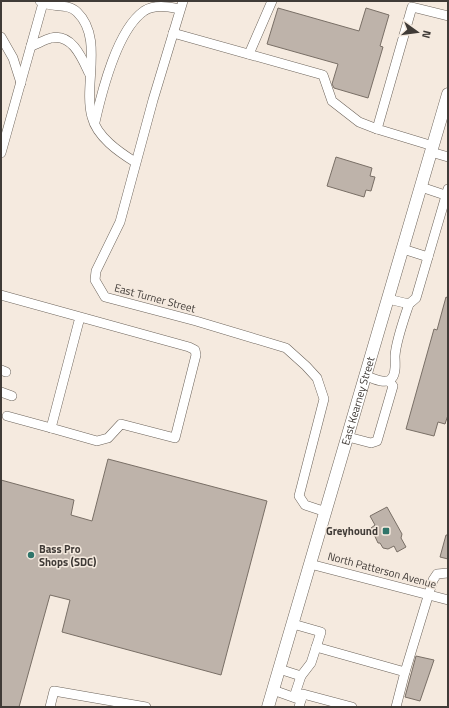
<svg xmlns="http://www.w3.org/2000/svg" width="449" height="708" font-family="'Titillium Web',sans-serif">
<style>
.building{fill:#beb3aa;stroke:#796f66}
.lines{fill:none;stroke-linecap:round;stroke-linejoin:round}
.minor-casing{stroke:#6d645b;stroke-width:10}
.major-casing{stroke:#6d645b;stroke-width:13}
.minor{stroke:#fff;stroke-width:9}
.major{stroke:#fff;stroke-width:12}
.poi-dot{fill:#30756a;stroke:#f5eadf;stroke-width:1.5}
.labels{text-anchor:middle;stroke-width:3;stroke-linejoin:round;paint-order:stroke}
.street-label{font-size:11px;fill:#403b37;stroke:#f5eadf}
.poi-label{font-size:11px;font-weight:bold;fill:#403b37;stroke:#f5eadf;text-anchor:end}
</style>
<rect width="100%" height="100%" fill="#f5eadf"/>
<g class="building">
<path d="M278,8L359,31L366,8L389,15L380,46L383,47L368,98L334,88L332,84L338,64L267,44Z"/>
<path d="M336,157L372,168L370,176L375,177L371,191L366,190L364,197L327,186Z"/>
<path d="M446,297L448,298V415L445,424L438,422L434,436L406,429L434,329L437,330Z"/>
<path d="M108,459L267,501L221,675L62,632L70,600L50,595L19,707H1V480L74,500L71,515L92,521Z"/>
<path d="M387,507L402,534L401,538L406,547L397,552L394,546L388,549L383,548L380,543H378L371,528L375,525L370,516Z"/>
<path d="M446,535H448V559L440,557Z"/>
<path d="M416,656L434,660L420,701L405,697Z"/>
</g>
<g class="lines">
<defs>
<g id="minor">
<path d="M40,1C51,9 67,2 77,12C104,38 83,85 92,117C97,137 119,152 135,162"/>
<path d="M183,1L153,100L120,222L96,271L95,280L105,297L196,321L286,348L306,366L317,378L324,399L299,496L305,505L326,512"/>
<path d="M173,33L323,75L332,101L359,122L377,129"/>
<path d="M1,37L13,58L21,83"/>
<path d="M31,46C37,44 44,40 51,38C72,33 82,58 89,73"/>
<path d="M249,54L272,1"/>
<path d="M95,122C102,91 117,30 144,11C155,4 169,7 180,9"/>
<path d="M433,146L377,129L412,7L448,16"/>
<path d="M431,152L448,157"/>
<path d="M1,153L43,3"/>
<path d="M421,187L445,195"/>
<path d="M403,249L428,257"/>
<path d="M1,295L189,347L195,350L196,355L175,438L121,424L108,438L97,441L51,428L80,317"/>
<path d="M388,299L409,304L416,298L448,189"/>
<path d="M1,370L6,372"/>
<path d="M366,376C373,378 383,384 390,380C397,375 395,363 395,356C396,341 404,319 409,304"/>
<path d="M1,392L12,396"/>
<path d="M7,416L51,428"/>
<path d="M348,437L371,443L377,441L393,386L389,381"/>
<path d="M310,564L448,600"/>
<path d="M293,624L321,632L311,663L301,676L294,697"/>
<path d="M316,647L405,672L433,580L437,574L448,573"/>
<path d="M279,669L301,676"/>
<path d="M273,690L301,700L299,707"/>
<path d="M301,700L303,694L352,707"/>
<path d="M50,707L54,691L146,707"/>
<path d="M396,707L405,672"/>
</g>
<g id="major">
<path id="s1" d="M268,707L448,94"/>
</g>
</defs>
<use href="#minor" class="minor-casing"/>
<use href="#major" class="major-casing"/>
<use href="#minor" class="minor"/>
<use href="#major" class="major"/>
</g>
<g class="poi-dot">
<rect x="382" y="527" width="8" height="8" rx="2"/>
<circle cx="31" cy="555" r="4"/>
</g>
<g class="labels">
<g class="street-label">
<text transform="translate(155 298) rotate(15)" y="4">East Turner Street</text>
<text dy="4" stroke="none"><textPath href="#s1" startOffset="319">East Kearney Street</textPath></text>
<text transform="translate(382 570) rotate(15)" y="4">North Patterson Avenue</text>
</g>
<g class="poi-label">
<text x="378" y="535">Greyhound</text>
<text x="39" y="553" text-anchor="start">Bass Pro<tspan x="39" dy="13">Shops (SDC)</tspan></text>
</g>
</g>
<rect width="449" height="708" fill="none" stroke="#403b37" stroke-width="4"/>
<g transform="translate(417 32) rotate(104)" stroke="#f5eadf" stroke-width="3" paint-order="stroke">
<path d="M0-3L7 15L0 10L-7 15Z" fill="#403b37"/>
<text y="-6" font-size="11" font-weight="bold" text-anchor="middle" fill="#403b37">N</text>
</g>
</svg>
